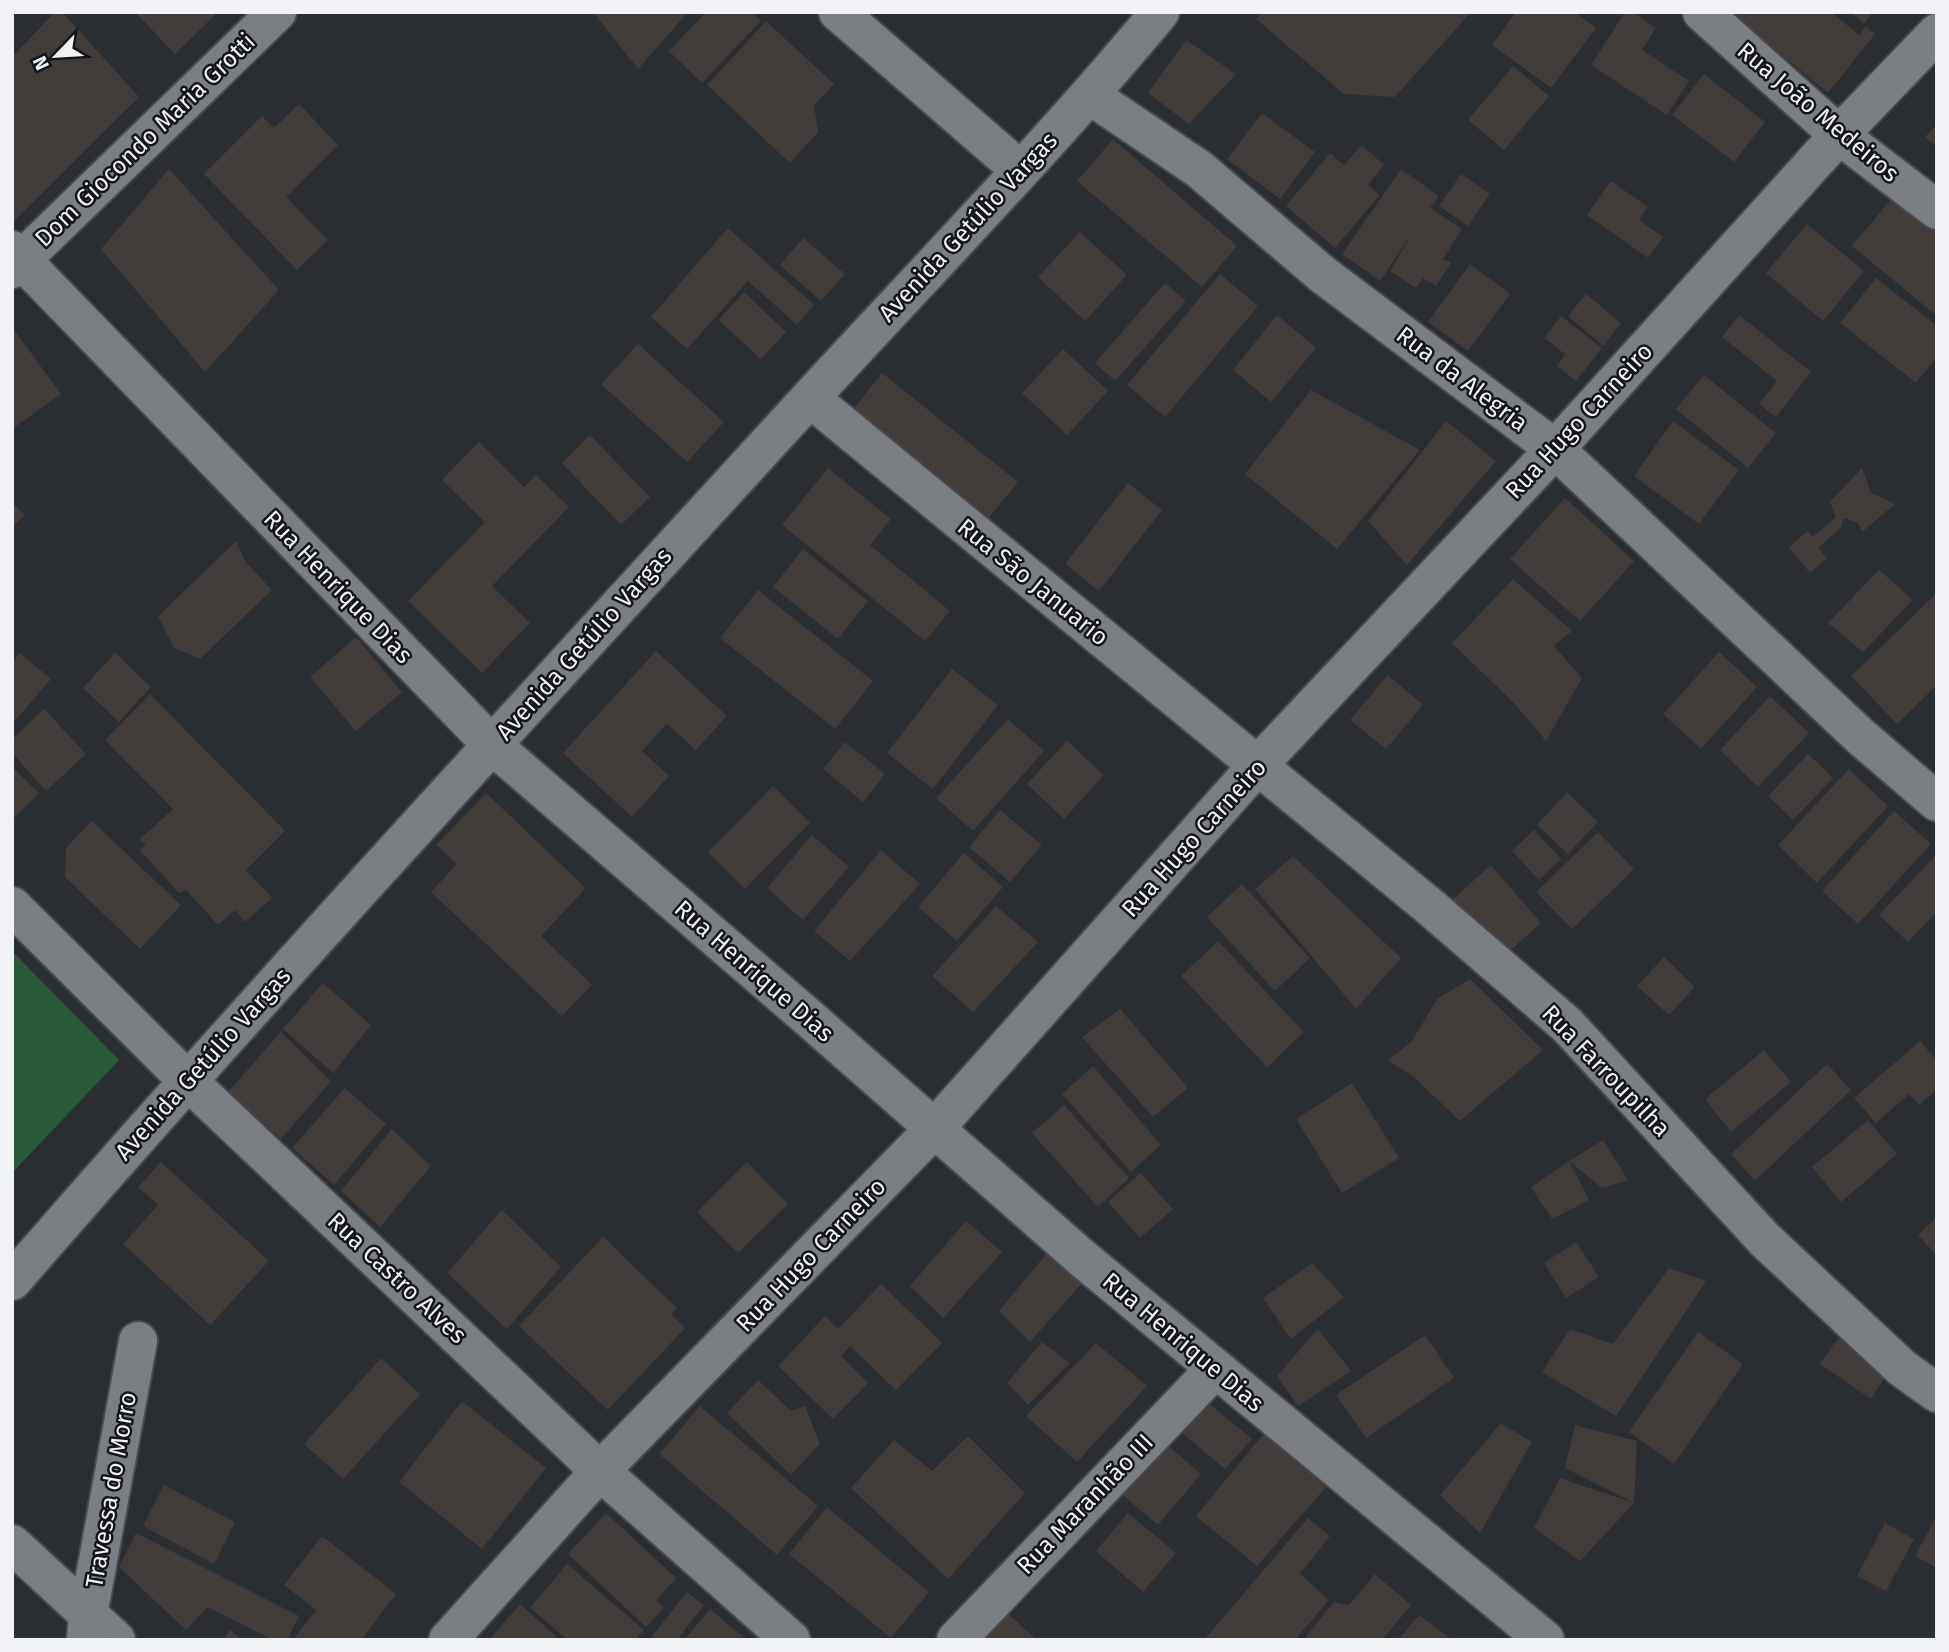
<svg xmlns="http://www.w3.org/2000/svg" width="1949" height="1652" font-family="'Fira Sans',sans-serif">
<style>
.green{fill:#2a5a38}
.building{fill:#423c3a}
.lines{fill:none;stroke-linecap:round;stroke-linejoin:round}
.minor-casing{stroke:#484a4f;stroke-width:42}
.minor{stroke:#7b7f84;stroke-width:38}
.labels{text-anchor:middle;stroke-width:5;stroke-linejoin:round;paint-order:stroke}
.street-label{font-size:24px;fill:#f0f2f5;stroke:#141518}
</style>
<rect width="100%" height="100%" fill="#2a2d32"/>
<path class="green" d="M12,951L119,1060L12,1173Z"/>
<g class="building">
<path d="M55,12H62L139,97L12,223V57Z"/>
<path d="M135,12H212L215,15L175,54Z"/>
<path d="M593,12H688L638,69Z"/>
<path d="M706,12H752L761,21L702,83L669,51Z"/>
<path d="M1263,12H1471L1395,97L1344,94L1256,19Z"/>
<path d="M1516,12H1574L1596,28L1551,88L1492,45Z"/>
<path d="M1625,12H1632L1656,28L1642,50L1689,81L1667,115L1591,65Z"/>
<path d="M1729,12H1831L1859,35L1866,26L1875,34L1828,93Z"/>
<path d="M1851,12H1873L1864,24Z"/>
<path d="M766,21L834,84L814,105L818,132L790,163L707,85Z"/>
<path d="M1186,40L1236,74L1189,124L1148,93Z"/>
<path d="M1513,66L1549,96L1504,150L1468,120Z"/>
<path d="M1704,74L1765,122L1734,162L1672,115Z"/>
<path d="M299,104L338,145L286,197L328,240L297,270L204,174L262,116L274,128Z"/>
<path d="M1262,113L1315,152L1280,199L1227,159Z"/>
<path d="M1937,124V147L1925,137Z"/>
<path d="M1113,139L1237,246L1202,287L1077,181Z"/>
<path d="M1362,145L1384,165L1368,185L1380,195L1335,248L1286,206L1330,153L1344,165Z"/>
<path d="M169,169L279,290L205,372L101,249Z"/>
<path d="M1401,169L1439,196L1430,208L1462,229L1443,259L1451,263L1436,286L1423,278L1416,288L1390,271L1411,235L1380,281L1342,254Z"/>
<path d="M1461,174L1490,194L1468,226L1439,206Z"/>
<path d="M1611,181L1648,207L1639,220L1663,237L1648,258L1587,215Z"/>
<path d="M1893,197L1937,233V316L1852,246Z"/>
<path d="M1807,224L1864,271L1823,321L1766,273Z"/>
<path d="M728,228L814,305L797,325L748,281L687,349L651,317Z"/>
<path d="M1080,232L1127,275L1085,321L1038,277Z"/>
<path d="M803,238L845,274L821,301L780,265Z"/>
<path d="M1470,264L1510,294L1468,351L1428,322Z"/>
<path d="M1220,274L1258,306L1165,417L1127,385Z"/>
<path d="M1876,278L1937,326V357L1916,383L1840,323Z"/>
<path d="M1165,283L1186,301L1115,381L1095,363Z"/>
<path d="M744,292L786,332L761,359L718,320Z"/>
<path d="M1586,294L1621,323L1603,346L1568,316Z"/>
<path d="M1277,315L1316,348L1271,402L1233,370Z"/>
<path d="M1739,315L1811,372L1776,417L1759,404L1777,381L1722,337Z"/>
<path d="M1561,316L1602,348L1576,381L1557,366L1565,354L1544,338Z"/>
<path d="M12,327L61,394L12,429Z"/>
<path d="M638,344L724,422L687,462L601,384Z"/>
<path d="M1063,349L1108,391L1067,435L1022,393Z"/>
<path d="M882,373L1018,482L987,520L852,411Z"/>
<path d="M1704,375L1776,433L1748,468L1676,409Z"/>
<path d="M1311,390L1420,450L1337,549L1245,474Z"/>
<path d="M1446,421L1496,461L1407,565L1368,521Z"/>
<path d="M1673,421L1739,470L1699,524L1634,476Z"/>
<path d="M590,435L650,497L621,525L562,463Z"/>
<path d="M479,442L524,487L536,475L569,507L492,586L530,623L482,673L408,601L485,522L442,480Z"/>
<path d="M828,468L891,519L870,545L950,611L925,641L782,525Z"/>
<path d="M1862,468L1871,493L1895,504L1862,532L1858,523L1844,518L1840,529L1818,548L1827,558L1810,573L1789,547L1808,531L1812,537L1836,517L1830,502Z"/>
<path d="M1128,483L1162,510L1099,591L1065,564Z"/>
<path d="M1565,498L1634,561L1580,621L1510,559Z"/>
<path d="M12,503L25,515L12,528Z"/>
<path d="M236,541L245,561L272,590L200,659L173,647L158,616Z"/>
<path d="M803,549L868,601L838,639L773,587Z"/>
<path d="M1879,570L1913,600L1863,652L1828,623Z"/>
<path d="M1513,579L1572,631L1554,646L1582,678L1546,741L1515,704L1452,643Z"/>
<path d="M758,590L873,681L835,729L720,638Z"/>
<path d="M1937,593V685L1897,724L1851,676Z"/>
<path d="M356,637L402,692L356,731L310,677Z"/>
<path d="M656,651L727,716L696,750L667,724L642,751L669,776L632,817L563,753Z"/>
<path d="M1719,652L1757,687L1701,749L1663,714Z"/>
<path d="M20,653L51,679L12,724V662Z"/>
<path d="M115,653L151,687L119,722L83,688Z"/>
<path d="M952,669L998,705L933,789L887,753Z"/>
<path d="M1388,675L1423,705L1386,749L1350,720Z"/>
<path d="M150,694L285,831L246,870L272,898L245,922L235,910L218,925L186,890L179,893L140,850L146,845L140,839L173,809L105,740Z"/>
<path d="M1770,696L1809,733L1758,787L1720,750Z"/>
<path d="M44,709L86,754L46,791L12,753V739Z"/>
<path d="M1008,719L1044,751L973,831L936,798Z"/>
<path d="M1067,741L1104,775L1064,819L1027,784Z"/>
<path d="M845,742L885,774L863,802L823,769Z"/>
<path d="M1808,754L1833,778L1793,820L1768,796Z"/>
<path d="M12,767L39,793L12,820Z"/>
<path d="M1849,769L1888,806L1817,883L1778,845Z"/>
<path d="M773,786L810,823L745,889L708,852Z"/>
<path d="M1567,792L1598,822L1568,854L1537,825Z"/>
<path d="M486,793L586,888L541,936L592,985L562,1016L431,892L457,864L436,845Z"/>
<path d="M1000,810L1042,845L1010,882L969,847Z"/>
<path d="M1894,811L1931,844L1858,924L1822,891Z"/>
<path d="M92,821L181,905L140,949L65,877L66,848Z"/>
<path d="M1534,830L1561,859L1539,880L1512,851Z"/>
<path d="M1598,832L1634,869L1572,929L1536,892Z"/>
<path d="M812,835L849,867L803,920L767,888Z"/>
<path d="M881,850L920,884L850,961L814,931Z"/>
<path d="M964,853L1003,887L957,941L918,907Z"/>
<path d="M1937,854V912L1908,942L1879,915Z"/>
<path d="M1293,856L1401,958L1356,1009L1255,889Z"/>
<path d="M1491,865L1541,923L1504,956L1453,899Z"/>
<path d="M1242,884L1310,958L1275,991L1207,917Z"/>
<path d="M996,906L1038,942L973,1012L932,976Z"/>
<path d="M1218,941L1304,1032L1267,1067L1181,976Z"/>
<path d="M1664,957L1695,987L1669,1015L1637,986Z"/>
<path d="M1470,979L1543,1050L1460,1121L1415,1078L1388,1060L1412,1041L1437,999Z"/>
<path d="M323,983L371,1025L333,1073L283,1029Z"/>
<path d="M1120,1009L1188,1088L1153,1117L1082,1037Z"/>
<path d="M281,1032L331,1081L281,1139L228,1092Z"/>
<path d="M1920,1041L1937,1061V1089L1919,1105L1909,1094L1876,1123L1854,1098Z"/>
<path d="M1764,1050L1791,1082L1731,1132L1705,1099Z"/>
<path d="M1827,1064L1851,1090L1755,1181L1731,1154Z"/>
<path d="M1093,1066L1161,1145L1131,1172L1062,1094Z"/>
<path d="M1352,1083L1399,1158L1342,1193L1296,1119Z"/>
<path d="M345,1088L386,1124L334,1185L292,1148Z"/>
<path d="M1064,1105L1129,1178L1098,1207L1032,1133Z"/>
<path d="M1868,1120L1897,1154L1841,1202L1812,1167Z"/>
<path d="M392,1129L431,1166L380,1227L341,1191Z"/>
<path d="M1603,1140L1628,1180L1602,1188L1569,1161Z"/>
<path d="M1569,1161L1589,1200L1552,1219L1531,1187Z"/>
<path d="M161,1162L269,1261L210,1325L123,1244L158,1205L138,1187Z"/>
<path d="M747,1162L788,1204L738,1253L697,1212Z"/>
<path d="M1140,1173L1173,1209L1140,1238L1108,1202Z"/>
<path d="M502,1210L561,1267L507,1329L447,1273Z"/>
<path d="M1937,1217V1256L1918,1235Z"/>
<path d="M966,1221L1002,1252L943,1318L910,1286Z"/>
<path d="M603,1237L677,1308L671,1314L685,1328L608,1410L519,1326Z"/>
<path d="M1576,1242L1599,1277L1566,1298L1544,1263Z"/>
<path d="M1052,1247L1088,1276L1030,1342L999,1311Z"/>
<path d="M1312,1263L1344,1297L1291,1339L1263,1298Z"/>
<path d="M1669,1268L1706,1281L1616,1416L1542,1372L1570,1329L1613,1344Z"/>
<path d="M881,1284L942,1343L896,1390L850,1346L841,1356L868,1383L833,1419L778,1366L825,1316L838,1329Z"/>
<path d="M1318,1329L1351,1371L1298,1406L1277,1376Z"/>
<path d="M1698,1332L1743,1364L1674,1464L1629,1432Z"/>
<path d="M1425,1335L1454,1378L1366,1438L1336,1395Z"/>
<path d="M1838,1338L1888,1372L1871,1399L1820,1364Z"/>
<path d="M1042,1342L1070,1363L1028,1405L1007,1383Z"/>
<path d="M1096,1343L1147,1386L1077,1462L1026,1416Z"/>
<path d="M381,1358L420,1394L343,1479L304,1444Z"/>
<path d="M758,1380L791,1411L805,1406L820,1444L791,1475L727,1413Z"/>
<path d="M1201,1397L1252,1439L1225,1469L1176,1428Z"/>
<path d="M462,1401L546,1468L482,1549L399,1482Z"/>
<path d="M700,1406L818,1506L777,1555L659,1454Z"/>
<path d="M1501,1423L1532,1442L1480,1533L1440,1495Z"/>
<path d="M1575,1425L1637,1441L1634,1503L1580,1561L1534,1528L1560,1478L1634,1503L1565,1468Z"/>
<path d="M1264,1433L1326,1487L1257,1566L1196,1516Z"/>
<path d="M968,1436L1025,1493L948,1579L851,1488L894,1440L932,1471Z"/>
<path d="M1164,1442L1201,1474L1158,1525L1120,1493Z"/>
<path d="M164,1485L235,1522L214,1564L143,1526Z"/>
<path d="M827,1507L929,1592L891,1638L789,1554Z"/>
<path d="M606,1513L676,1578L656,1600L664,1608L646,1627L568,1554Z"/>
<path d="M1128,1513L1176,1553L1143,1592L1096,1551Z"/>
<path d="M1937,1515V1568L1915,1556Z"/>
<path d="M1308,1518L1330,1536L1300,1574L1329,1600L1295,1640H1204Z"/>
<path d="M1885,1523L1914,1539L1886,1591L1857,1576Z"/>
<path d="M136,1533L299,1616L287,1640H273L208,1607L186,1630L119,1567Z"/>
<path d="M322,1536L396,1594L361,1640H293L316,1610L284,1585Z"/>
<path d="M567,1564L644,1630L635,1640H568L530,1608Z"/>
<path d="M1375,1574L1411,1605L1382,1640H1303L1334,1602L1349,1605Z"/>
<path d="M687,1592L704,1605L677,1640H649Z"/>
<path d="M520,1604L560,1640H489Z"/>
<path d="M710,1609L747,1640H684Z"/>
<path d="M1004,1610L1037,1640H977Z"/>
<path d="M1419,1615L1453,1640H1398Z"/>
<path d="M230,1630L243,1640H223Z"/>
</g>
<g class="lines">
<defs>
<g id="minor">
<path d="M838,12L1020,170"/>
<path d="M1702,12L1839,135L1937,210"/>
<path d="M1091,96L1199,169L1322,274L1555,449L1861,737L1937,802"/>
<path d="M12,250L492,745L810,1019L1082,1258L1545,1640"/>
<path d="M12,269L277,12"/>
<path d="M810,398L1429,906L1567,1025L1764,1239L1902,1368L1937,1393"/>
<path d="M12,906L187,1080L600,1471L791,1640"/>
<path d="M12,1281C264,991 525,709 784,426C910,288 1041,155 1160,12"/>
<path d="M12,1544L116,1640"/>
<path d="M86,1640L88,1615L138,1341"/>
<path d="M448,1640L600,1471L935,1128L1257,766L1555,449L1839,135L1937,33"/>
<path d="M956,1640L1215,1369"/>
</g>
</defs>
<use href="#minor" class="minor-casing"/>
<use href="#minor" class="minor"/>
</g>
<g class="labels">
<g class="street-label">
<text transform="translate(1818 112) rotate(40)" y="8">Rua João Medeiros</text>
<text transform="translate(145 140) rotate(-44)" y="8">Dom Giocondo Maria Grotti</text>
<text transform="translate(968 227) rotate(-47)" y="8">Avenida Getúlio Vargas</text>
<text transform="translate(1462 379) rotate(37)" y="8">Rua da Alegria</text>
<text transform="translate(1579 421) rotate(-47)" y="8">Rua Hugo Carneiro</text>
<text transform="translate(1033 582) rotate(39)" y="8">Rua São Januario</text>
<text transform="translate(338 587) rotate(46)" y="8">Rua Henrique Dias</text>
<text transform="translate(584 644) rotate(-48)" y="8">Avenida Getúlio Vargas</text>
<text transform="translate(1194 838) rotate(-48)" y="8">Rua Hugo Carneiro</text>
<text transform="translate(754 971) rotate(41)" y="8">Rua Henrique Dias</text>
<text transform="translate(203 1064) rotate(-48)" y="8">Avenida Getúlio Vargas</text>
<text transform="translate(1606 1071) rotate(46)" y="8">Rua Farroupilha</text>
<text transform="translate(811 1255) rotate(-46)" y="8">Rua Hugo Carneiro</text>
<text transform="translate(397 1278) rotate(43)" y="8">Rua Castro Alves</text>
<text transform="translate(1183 1342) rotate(40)" y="8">Rua Henrique Dias</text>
<text transform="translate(111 1490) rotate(-80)" y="8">Travessa do Morro</text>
<text transform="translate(1085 1504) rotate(-46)" y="8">Rua Maranhão III</text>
</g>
</g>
<rect width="1949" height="1652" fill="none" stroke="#f0f2f5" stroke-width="28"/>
<g transform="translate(56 56) rotate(245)" stroke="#141518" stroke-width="5" paint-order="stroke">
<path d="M0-5L12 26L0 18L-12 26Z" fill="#f0f2f5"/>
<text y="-10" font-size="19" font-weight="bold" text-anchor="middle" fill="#f0f2f5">N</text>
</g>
</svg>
